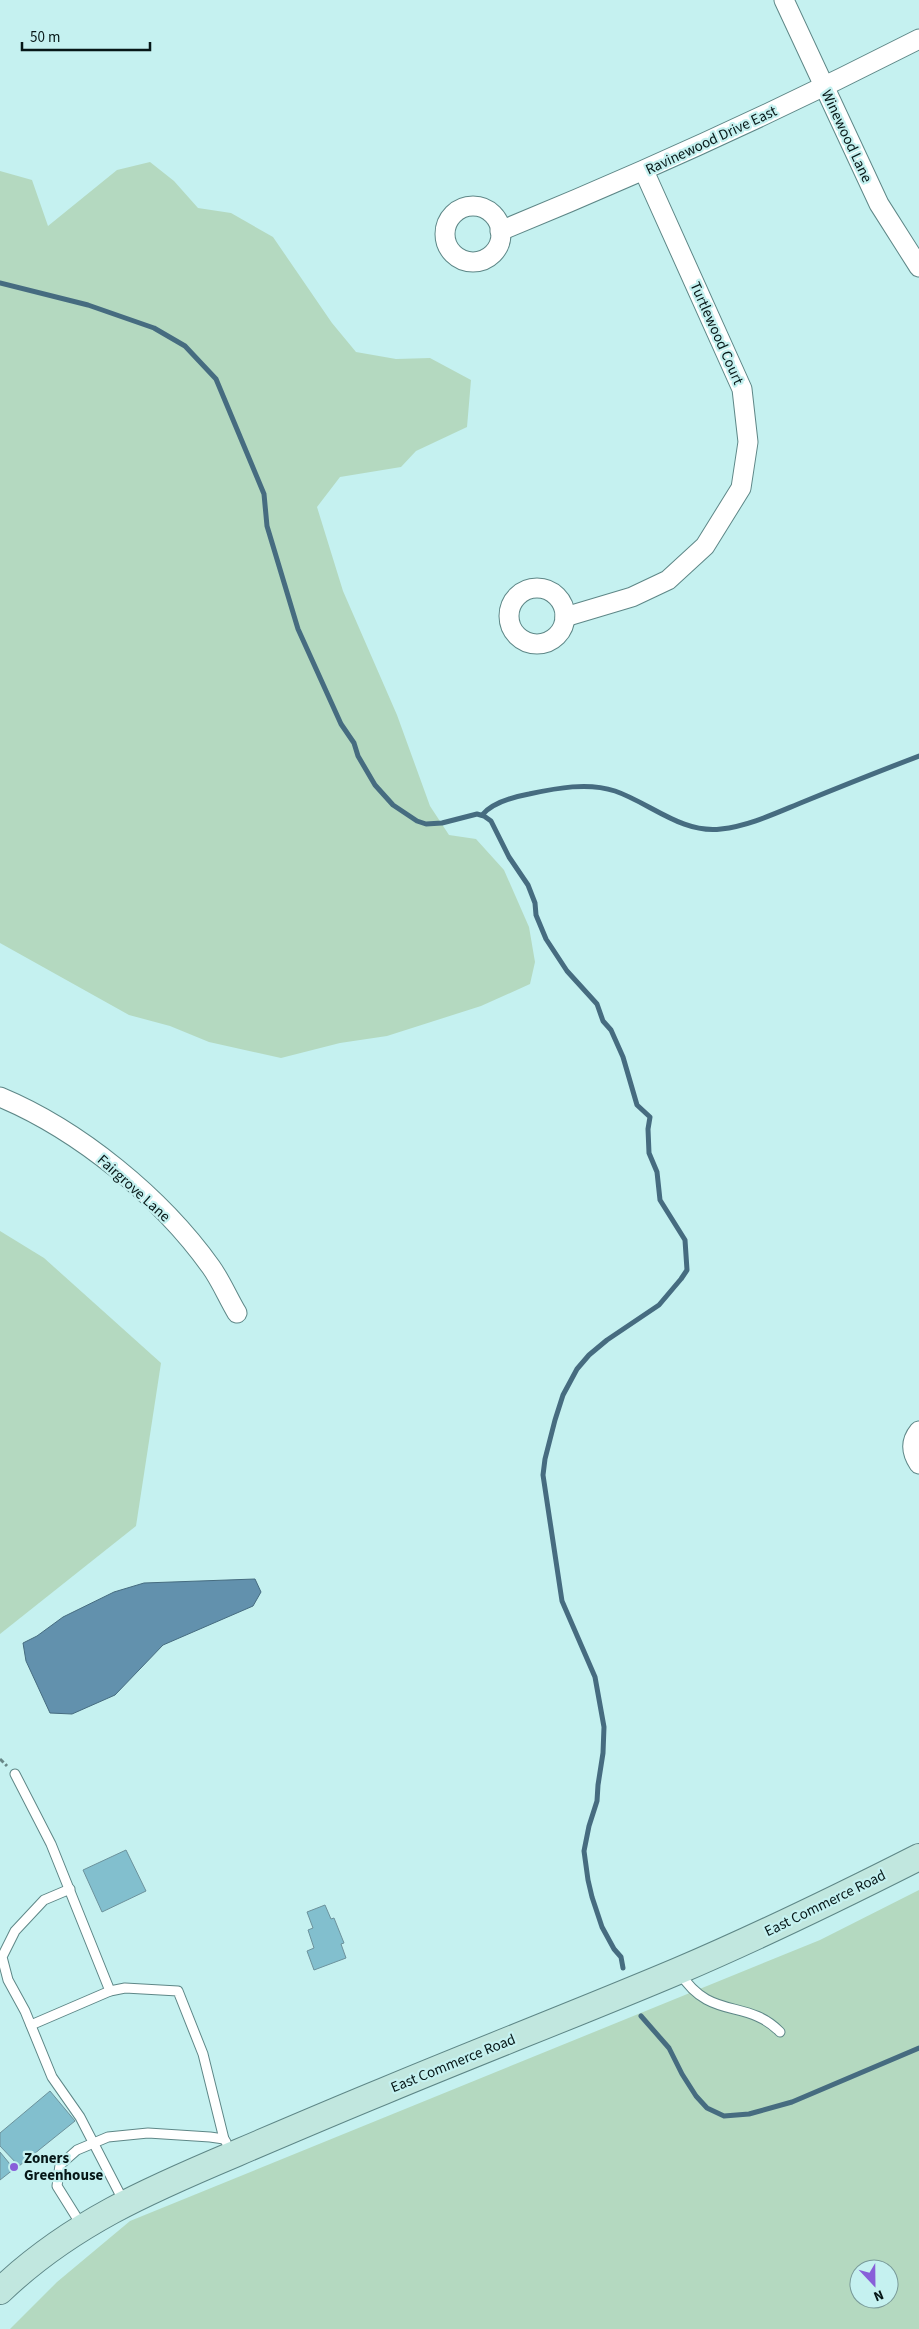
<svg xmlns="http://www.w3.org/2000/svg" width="919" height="2329" font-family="'Source Sans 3',sans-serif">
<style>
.green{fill:#b4d9c0;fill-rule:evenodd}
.water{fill:#6291ad;stroke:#466c80}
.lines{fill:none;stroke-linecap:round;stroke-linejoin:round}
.stream{stroke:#466c80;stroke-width:5}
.building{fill:#82bfce;stroke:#6c929c}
.lane-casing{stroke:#5e8787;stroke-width:11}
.street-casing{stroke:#5e8787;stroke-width:21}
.secondary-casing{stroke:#5e8787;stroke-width:28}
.path{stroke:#688787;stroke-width:3;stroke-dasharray:5 2.5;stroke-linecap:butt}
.lane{stroke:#fff;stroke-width:9}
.street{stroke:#fff;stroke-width:19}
.secondary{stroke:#c1e7df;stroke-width:26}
.poi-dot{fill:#885fd9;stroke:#c5f1f0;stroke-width:2}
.labels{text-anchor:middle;stroke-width:4.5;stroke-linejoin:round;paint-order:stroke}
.street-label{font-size:15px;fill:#061717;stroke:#c5f1f0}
.poi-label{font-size:15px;font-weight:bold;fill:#061717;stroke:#c5f1f0;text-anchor:start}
</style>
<rect width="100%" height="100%" fill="#c5f1f0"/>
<g class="green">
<path d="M150,162L174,181L198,208L231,213L273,237L332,323L356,352L396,359L430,358L471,380L467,427L416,451L401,467L340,477L317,507L343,591L397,715L430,806L449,835L476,839L504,870L529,927L535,962L530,984L481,1006L387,1036L340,1043L281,1058L209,1042L170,1026L129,1015L0,943V171L32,180L48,226L117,170Z"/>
<path d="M0,1231L44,1258L161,1363L136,1526L0,1634Z"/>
<path d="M919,1890V2329H10L57,2282L130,2221L820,1940ZM859,2269H889V2299H859Z"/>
</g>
<path class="water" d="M255,1579L261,1592L253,1606L163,1645L115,1695L72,1714L50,1713L26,1661L23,1643L37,1636L63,1617L114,1592L144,1583Z"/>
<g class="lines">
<g class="stream">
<path d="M0,283L88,305L154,328L185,346L216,379L264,494L267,526L298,629L341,724L354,743L358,756L375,785L393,805L417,821L426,824L442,823L477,814L484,816L491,821L509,857L528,885L535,903L536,915L546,939L567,971L597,1004L603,1021L611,1030L623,1057L637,1105L650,1117L648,1129L649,1153L657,1172L660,1200L685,1240L687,1270L681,1279L659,1305L607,1340L589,1355L577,1369L563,1395L555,1420L545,1459L543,1475L562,1601L595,1677L604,1727L603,1753L598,1785L597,1801L589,1826L584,1851L588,1880L592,1897L602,1927L614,1949L621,1957L623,1968"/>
<path d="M482,815C493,802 513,797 529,794C557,788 588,782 615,791C650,803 682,834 721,829C749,826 776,813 803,802C842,786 880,771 919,756"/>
<path d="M641,2016L669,2048L682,2074L696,2096L707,2108L724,2116L749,2114L792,2102L919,2048"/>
</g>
</g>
<g class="building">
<path d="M126,1850L146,1891L102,1912L83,1870Z"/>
<path d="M325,1905L331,1919L334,1918L344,1943L341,1944L346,1958L314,1970L307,1951L314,1948L308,1930L313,1928L307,1912Z"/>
<path d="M50,2091L75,2121L19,2166L0,2146V2133Z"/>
<path d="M0,2152L14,2169L0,2180Z"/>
</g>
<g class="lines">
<defs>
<g id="lane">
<path d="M15,1774L51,1844L110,1991"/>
<path d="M70,1889L44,1900L15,1931L2,1957L8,1980L25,2011L52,2077L80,2117L124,2202"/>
<path d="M680,1973C710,2021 747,1998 780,2032"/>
<path d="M31,2025L110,1991L125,1988L178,1991L203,2054L224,2139"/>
<path d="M82,2226L57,2186L60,2165L77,2150L108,2137L148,2133L210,2137L224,2139L226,2142"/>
</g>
<g id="street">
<path d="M784,0L879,204L919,267"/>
<circle cx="473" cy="234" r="28"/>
<path d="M500,231C642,173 782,109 919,39"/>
<circle cx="537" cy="616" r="28"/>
<path d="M565,617L632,597L668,580L705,546L741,488L748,442L742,389L644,171"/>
<path d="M0,1097C79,1130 161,1197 211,1267C221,1281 228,1298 237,1313"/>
<path d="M919,1431C910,1442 911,1452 919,1464"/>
</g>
<path id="secondary" d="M0,2291C70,2224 149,2190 237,2153C286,2132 335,2111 384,2091C482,2050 581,2012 678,1971C760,1936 840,1897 919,1857"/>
</defs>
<use href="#lane" class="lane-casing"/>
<use href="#street" class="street-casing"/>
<use href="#secondary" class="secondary-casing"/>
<path class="path" d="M0,1759L7,1766"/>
<use href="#lane" class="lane"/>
<use href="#street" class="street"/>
<use href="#secondary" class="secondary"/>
</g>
<circle class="poi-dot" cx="14" cy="2167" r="5"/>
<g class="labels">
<g class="street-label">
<text transform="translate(847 136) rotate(65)" y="5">Winewood Lane</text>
<text transform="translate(711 140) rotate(-25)" y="5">Ravinewood Drive East</text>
<text transform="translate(717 333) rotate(66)" y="5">Turtlewood Court</text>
<text transform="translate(134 1188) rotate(42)" y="5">Fairgrove Lane</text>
<text transform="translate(825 1903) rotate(-26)" y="5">East Commerce Road</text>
<text transform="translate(453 2063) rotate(-22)" y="5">East Commerce Road</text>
</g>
<g class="poi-label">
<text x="24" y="2163">Zoners<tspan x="24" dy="17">Greenhouse</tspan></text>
</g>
</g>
<g transform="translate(874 2284) rotate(158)"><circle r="24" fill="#c5f1f0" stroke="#799a99"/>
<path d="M0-4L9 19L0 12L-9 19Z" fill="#885fd9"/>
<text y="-8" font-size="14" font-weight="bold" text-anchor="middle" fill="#061717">N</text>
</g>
<path d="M22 42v8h128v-8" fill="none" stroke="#061717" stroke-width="2.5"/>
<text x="30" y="42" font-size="15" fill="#061717" stroke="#c5f1f0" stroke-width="4" paint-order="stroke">50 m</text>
</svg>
